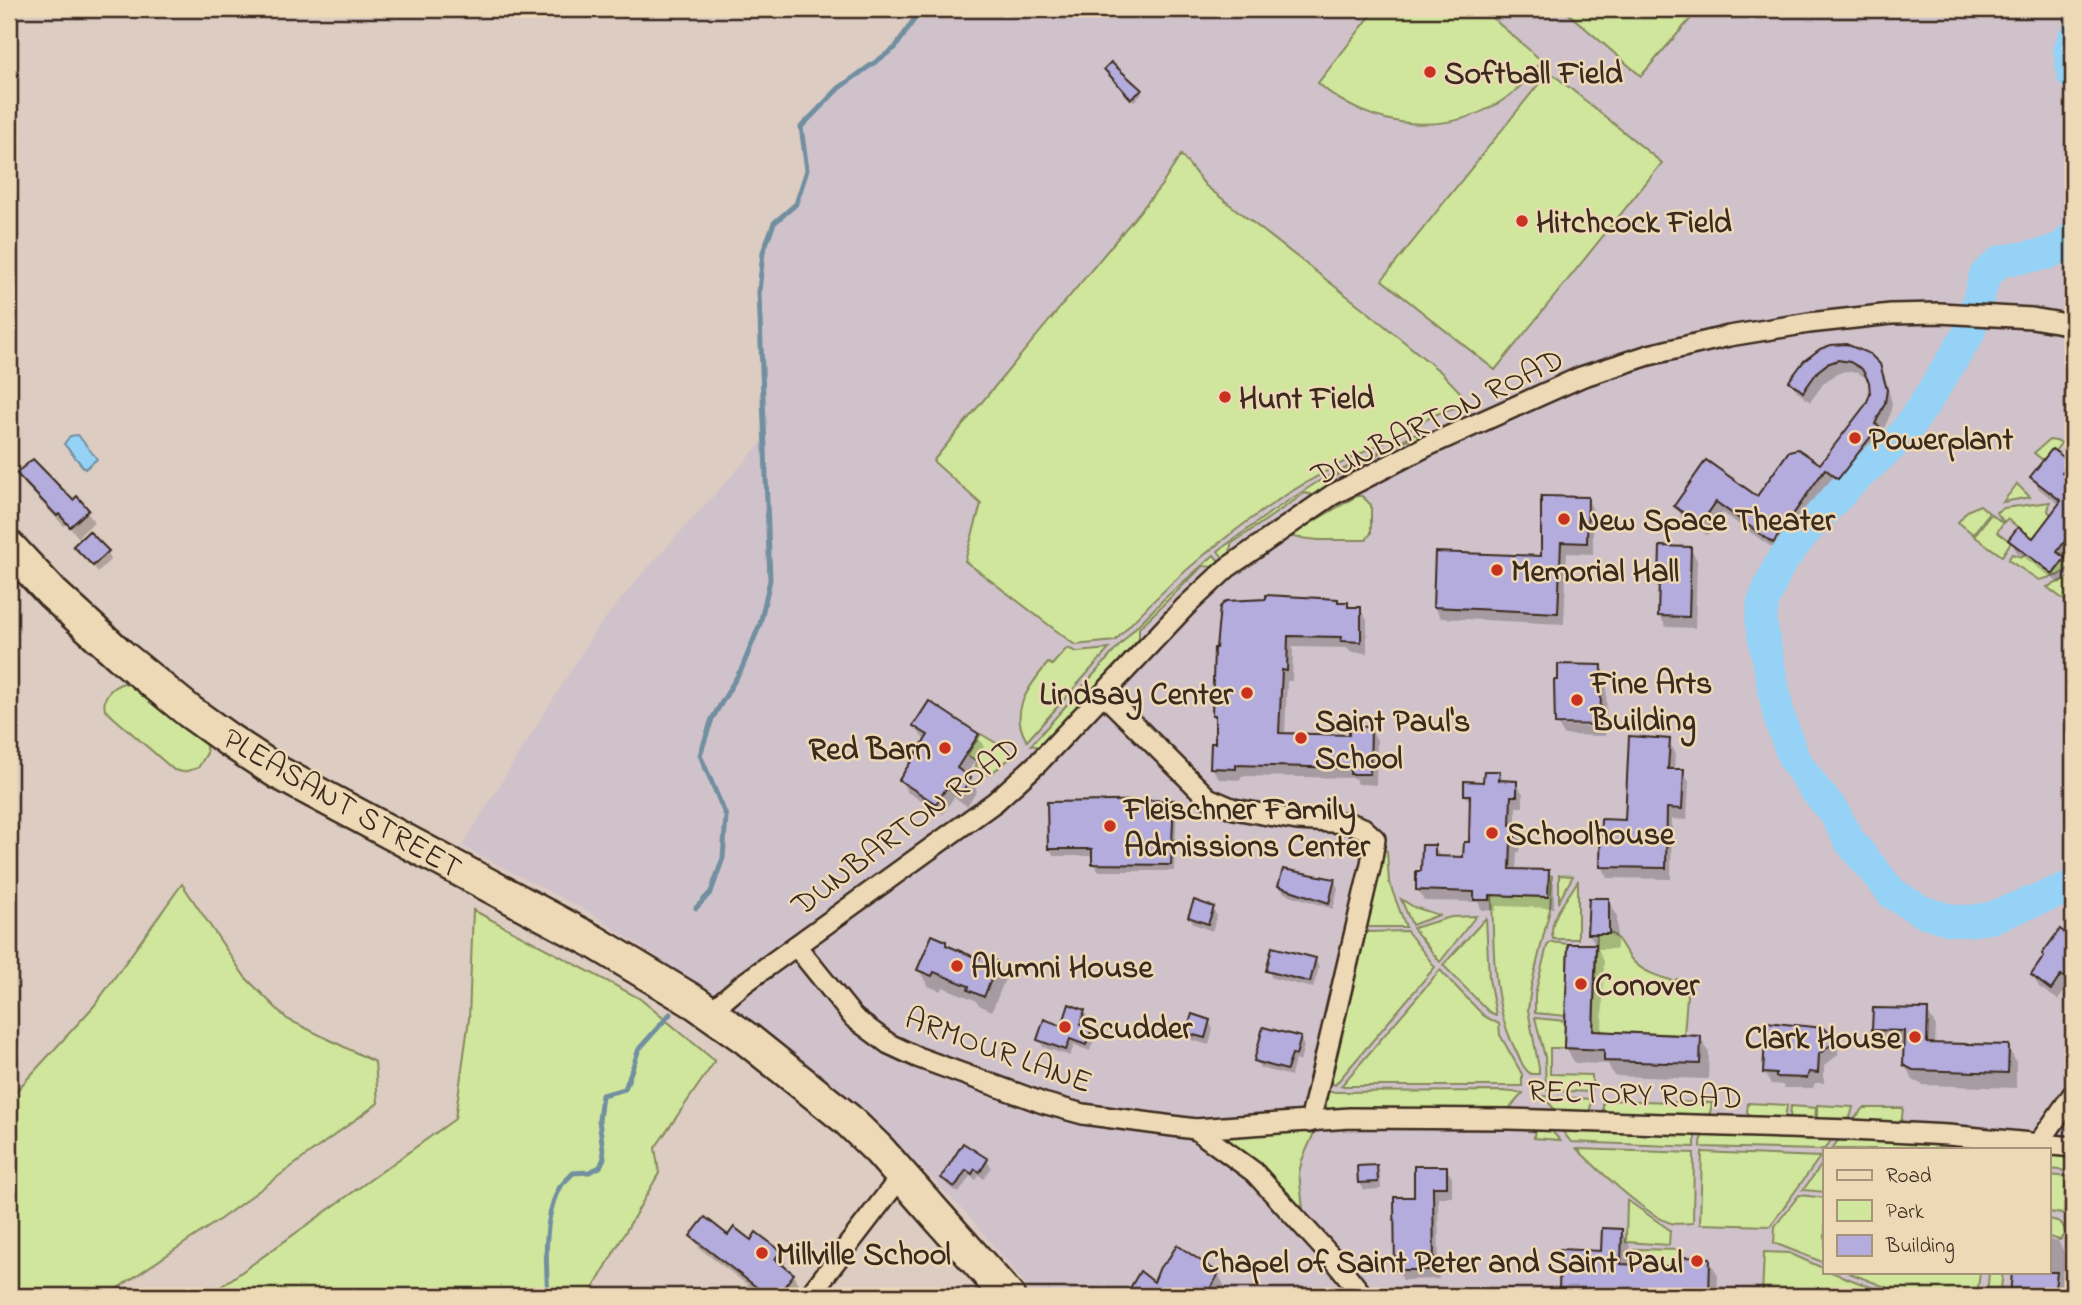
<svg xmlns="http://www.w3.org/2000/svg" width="2082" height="1305" font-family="'Indie Flower',sans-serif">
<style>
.built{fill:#d0c2ca;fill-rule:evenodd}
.green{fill:#cfe69c;stroke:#85885d;stroke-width:2}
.water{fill:#95d2f6;stroke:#718fa0;stroke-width:2}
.shadow{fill:#0003}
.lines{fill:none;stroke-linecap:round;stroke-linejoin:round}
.stream{stroke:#718fa0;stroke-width:5}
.river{stroke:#95d2f6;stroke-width:32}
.building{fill:#b3acdd;stroke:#3b2a1e;stroke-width:2}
.minor-casing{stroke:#3b2a1e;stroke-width:24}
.primary-casing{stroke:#3b2a1e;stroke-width:37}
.minor{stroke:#eed9b7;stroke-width:19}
.primary{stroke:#eed9b7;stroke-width:32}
.poi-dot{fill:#c8321e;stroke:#eed9b7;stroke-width:2.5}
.labels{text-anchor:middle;stroke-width:5;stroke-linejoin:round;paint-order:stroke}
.poi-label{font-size:32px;font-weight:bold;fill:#3b2a1e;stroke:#eed9b7;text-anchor:start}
.street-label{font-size:32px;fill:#3b2a1e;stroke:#eed9b7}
</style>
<rect width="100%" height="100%" fill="#dcccc2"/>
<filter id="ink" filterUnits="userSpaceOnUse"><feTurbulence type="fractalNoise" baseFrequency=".0143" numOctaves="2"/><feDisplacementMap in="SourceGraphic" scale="14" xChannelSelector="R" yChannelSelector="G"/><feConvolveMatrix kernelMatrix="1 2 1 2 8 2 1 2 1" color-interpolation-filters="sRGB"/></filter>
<g filter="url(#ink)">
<path class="built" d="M922,9H2073V1296H1035L970,1217L862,1108L678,971L590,913L462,846L596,630L636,581L765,439L759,292L763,252L774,223L796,204L807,170L801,127L839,88L895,48ZM1825,1149H2049V1272H1825Z"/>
<g class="green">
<path d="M1376,9H1482L1542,61C1532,73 1522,87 1509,96C1450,139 1370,130 1318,83Z"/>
<path d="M1563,9H1699L1641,76Z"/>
<path d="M1549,71L1662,163L1495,370L1382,280Z"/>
<path d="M1181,155L1206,186L1369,313L1442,373L1462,394L1468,407C1448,404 1422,423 1404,432C1358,455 1310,477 1268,507C1212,545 1160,591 1115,641L1075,645L965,561L981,504L933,461L1161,186Z"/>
<path d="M1416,433L1420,442L1408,439L1329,479L1326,490L1316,496L1305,493L1231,544L1230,555L1224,559L1218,551L1271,512L1319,481Z"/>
<path d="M2049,440L2062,442L2055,451L2052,449L2043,460L2034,453Z"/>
<path d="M2017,484L2030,497L2003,502Z"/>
<path d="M1357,496H1362L1371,505V533L1366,540H1318L1292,537L1295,532Z"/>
<path d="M2050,502L2048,511L2051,515L2033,538L2007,519L2004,522L1996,512L2004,508Z"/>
<path d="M1980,505L1989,513L1973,534L1958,522L1967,511Z"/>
<path d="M1991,514L2003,523L1997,532L2011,542L2002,556L1974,536Z"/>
<path d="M2026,553L2053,574L2065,559L2059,554L2060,553L2073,560V566L2059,575L2039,580L2008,560L2012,554L2022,557Z"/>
<path d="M1214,555L1220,562L1214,567L1203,566L1139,628V639L1046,742L1039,747L1031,745L1134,629L1165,598Z"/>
<path d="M2073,576V607L2047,587Z"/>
<path d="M1067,648L1077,652L1109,649L1027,741C1008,712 1029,686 1048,663L1052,665Z"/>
<path d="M124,683L135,686L205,741L207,753L198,768L183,772L174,770L105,710C102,696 111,687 124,683Z"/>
<path d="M981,734L1008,750L1013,756L989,775L976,767L977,761L967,755Z"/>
<path d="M1382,849L1387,851L1389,882L1406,927H1367Z"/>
<path d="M1549,875L1552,876L1550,909L1531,987L1528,1010L1539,1068V1074H1531C1522,1068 1521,1060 1516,1051C1491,1003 1494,948 1492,895L1548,897Z"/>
<path d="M1559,875L1573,876L1559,901Z"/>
<path d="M1578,880V939H1553C1547,918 1569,898 1578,880Z"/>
<path d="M182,884L245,977L287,1019L375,1062L378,1103L219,1220L106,1296H9V1099L94,1006Z"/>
<path d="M1401,899L1414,907L1439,915L1412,925Z"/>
<path d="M473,910L639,998L715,1061L655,1148L659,1173L589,1296H208L455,1119L469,1019Z"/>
<path d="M1476,916L1440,962L1413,928L1451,917Z"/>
<path d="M1486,918L1489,979L1496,1015L1489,1012L1443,965Z"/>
<path d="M1407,931L1435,967L1335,1085L1331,1083L1366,932Z"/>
<path d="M1607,931C1620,936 1624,952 1633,961C1643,972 1660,977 1674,981L1677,979L1685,983L1687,996L1684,1035L1593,1031L1597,934H1608Z"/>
<path d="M1551,942L1568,944L1566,1016L1535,1013V994L1547,946Z"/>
<path d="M1440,970L1484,1016L1499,1024L1500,1035L1522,1074V1086H1341Z"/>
<path d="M1535,1018L1565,1021L1564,1048H1550V1074L1592,1075V1092L1546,1090L1545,1057Z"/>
<path d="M1502,1091L1523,1093L1507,1111L1329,1110L1326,1106L1327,1092Z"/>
<path d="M1543,1096L1591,1099L1590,1112L1556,1111Z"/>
<path d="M1603,1100L1712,1103L1710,1113L1707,1115L1603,1112Z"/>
<path d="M1748,1103L1787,1105L1785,1119L1750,1116L1747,1112Z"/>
<path d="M1817,1105L1853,1107L1851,1115L1846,1121L1817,1119Z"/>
<path d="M1791,1106L1816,1108L1815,1120L1790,1118Z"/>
<path d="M1864,1108H1903L1901,1126L1851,1122Z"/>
<path d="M1535,1125L1547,1126L1560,1140L1534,1138Z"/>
<path d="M1560,1128L1695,1131V1147L1571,1142Z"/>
<path d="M1311,1129L1314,1133L1302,1160L1299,1173L1303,1209L1268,1173L1227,1140L1232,1132Z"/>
<path d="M1702,1131L1833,1137L1826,1148L1819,1150L1701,1147Z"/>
<path d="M1841,1136L1992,1147L1991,1149H1832Z"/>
<path d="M1577,1149L1694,1153L1693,1223C1686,1223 1677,1225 1671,1223C1648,1217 1595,1167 1577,1149Z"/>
<path d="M1702,1152L1820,1157L1770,1226L1700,1224Z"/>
<path d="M2049,1153L2068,1155L2069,1171L2049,1169Z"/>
<path d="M1825,1160V1192L1803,1190Z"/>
<path d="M2049,1175L2070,1177L2068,1202H2065L2064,1214L2049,1212Z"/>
<path d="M1799,1195L1825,1198V1263L1774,1243L1775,1226Z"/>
<path d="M1627,1200L1670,1230L1669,1245L1626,1242Z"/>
<path d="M2049,1219C2059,1221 2064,1222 2065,1233L2060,1240L2049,1237Z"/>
<path d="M1635,1249L1683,1250V1267L1634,1265Z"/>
<path d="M1764,1252L1789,1253L1825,1269V1272H1831L1894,1296H1762Z"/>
<path d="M1847,1272H1980L1977,1296H1908Z"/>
<path d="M1989,1272H2003L2000,1296H1987Z"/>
</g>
<path class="water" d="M78,435L97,459L85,469L64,444L70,436Z"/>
<g class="shadow">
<path d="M1108,73L1140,91L1142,94L1134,101Z"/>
<path d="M1821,350L1878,365L1885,377L1892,403L1890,415L1881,435L1884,439L1845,489L1832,479L1780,553L1723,513L1707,535L1682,517L1676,506L1706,462L1758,499L1820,466L1867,405L1872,394L1870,380L1858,373L1845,371L1834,375L1824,383L1810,402L1798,392L1791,381Z"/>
<path d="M2069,464L2073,470L2071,482L2073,484V549L2064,561L2070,571L2060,584L2017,552L2010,540L2034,541L2060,505L2039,489L2033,477Z"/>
<path d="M19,474L72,502L77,498L94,522L78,537L67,524L64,526L25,485Z"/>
<path d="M1587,499L1593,510V554L1567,553L1564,624L1441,618L1434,607L1543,558Z"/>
<path d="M76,546L107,552L111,559L98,572Z"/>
<path d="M1690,548L1697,560L1695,628L1666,627L1660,616Z"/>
<path d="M1339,604H1347L1349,609H1360L1367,620V653L1350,652L1348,648L1293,647L1292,681H1287L1285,735L1351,737L1370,729L1377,740L1376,785L1358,784L1355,778L1241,776V780L1219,779L1212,768L1216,745L1217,719L1214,714L1215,649Z"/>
<path d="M1601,667L1607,679L1606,724L1561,722V726L1606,727L1605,736L1564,735L1557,723Z"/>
<path d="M915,726L977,735L984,747L965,776L970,779L977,791L967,806L954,797L943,814L907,792L901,780L927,740L922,737Z"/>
<path d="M1668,741L1675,752L1674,771H1683L1689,782L1687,820L1672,819L1671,879L1608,878L1602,866Z"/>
<path d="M1499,773L1504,782H1516L1523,794V807H1516V830L1521,838L1520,852H1517L1516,871L1548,872L1554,883V908L1496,906V911L1482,910L1478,902L1424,901L1418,890L1434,847L1441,858H1465L1471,844L1472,805L1465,795Z"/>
<path d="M1173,801L1177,808L1174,871H1098L1094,863V856H1054L1050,849Z"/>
<path d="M1334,881L1338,888L1333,909L1284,893L1280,886Z"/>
<path d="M1608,900L1617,915V949H1598L1604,961L1602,1034L1700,1037L1709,1053L1708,1079L1614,1076L1608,1064L1575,1063L1566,1048L1596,945L1589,934Z"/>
<path d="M1213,909L1217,916L1212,931L1194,924L1190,917Z"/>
<path d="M2060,932L2073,941V990L2068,986L2058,1000L2039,987L2033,975Z"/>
<path d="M948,948L980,961L996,964L1005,979L992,1011L979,1005L975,1000L943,987L941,991L928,986L919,970Z"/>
<path d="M1315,959L1319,967L1313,988L1272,978L1268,971Z"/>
<path d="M1084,1011L1088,1019L1085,1027L1091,1029L1095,1036L1090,1051L1074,1045L1070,1056L1043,1047L1039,1039L1063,1028Z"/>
<path d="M1927,1011L1936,1026L1935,1045L2008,1047L2016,1062V1088L1923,1085L1913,1080L1904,1064L1905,1046L1883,1045L1874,1030Z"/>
<path d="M1209,1022L1213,1029L1209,1045L1192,1040L1188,1032Z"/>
<path d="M1831,1037L1838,1049V1055L1824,1066V1083H1815L1813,1088H1784L1783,1085L1771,1084L1765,1073Z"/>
<path d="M1300,1039L1304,1046L1300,1062L1295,1060L1291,1076L1260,1068L1256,1061Z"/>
<path d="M987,1160L991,1167L984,1179L979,1175L976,1180L970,1176L959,1193L947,1185L943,1178Z"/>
<path d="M1376,1167L1380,1174L1381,1189L1364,1190L1360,1183L1359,1168Z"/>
<path d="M1446,1168L1452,1178V1197H1438L1439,1279L1403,1280L1397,1269L1416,1199Z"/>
<path d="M1621,1231L1630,1246L1629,1266L1685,1268L1709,1260L1718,1275L1717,1296H1563L1561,1291L1603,1253Z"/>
<path d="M693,1236L729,1237L780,1252L786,1263L783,1267L793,1275L800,1286L792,1296H762L699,1248Z"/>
<path d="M2049,1240L2058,1241L2067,1257L2063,1296H2012L2014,1272H2049Z"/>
<path d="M1218,1274L1227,1290L1223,1296H1134L1131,1290Z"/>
</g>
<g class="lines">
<g class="stream">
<path d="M696,908L711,892L723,858L726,816L700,755L712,719L742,668L760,624L770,580L759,292L763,252L774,223L796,204L807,170L801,127L839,88L895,48L921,9"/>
<path d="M548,1296C546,1263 543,1221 558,1190C561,1184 568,1179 573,1173L589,1172L600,1167L604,1158L599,1120L602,1095L625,1089L639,1049L670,1014"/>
</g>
<g class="river">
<path d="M2073,39L2069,50L2073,75"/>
<path d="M2073,237L2065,246L2046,254L2001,261L1985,275L1969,333L1924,405L1902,436L1848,485L1801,536L1779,565L1763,602L1761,623L1779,717L1794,759L1817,792L1833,810L1849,840L1892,893L1921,911L1951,920L1968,921L1990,918L2073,886"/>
</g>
</g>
<g class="building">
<path d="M1111,62L1142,90L1131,99L1104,69Z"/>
<path d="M1846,344L1870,354L1880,364L1887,390L1885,403L1875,424L1879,426L1838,479L1825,469L1773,543L1716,502L1700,525L1674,506L1706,460L1757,496L1789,451L1798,449L1820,464L1866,404L1870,394L1869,382L1862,369L1850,362L1838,360L1827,364L1818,371L1803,392L1789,381L1804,361L1820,349L1831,345Z"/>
<path d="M2052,449L2071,462L2062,473L2073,481V530L2057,552L2065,558L2053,574L2008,540L2018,527L2033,538L2061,501L2030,477Z"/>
<path d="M33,459L73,500L77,496L89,510L70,527L59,514L57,516L16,473Z"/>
<path d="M1541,496L1588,497L1587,543L1561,542L1558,613L1433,607L1435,552L1541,556Z"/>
<path d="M89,531L109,551L93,566L73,546Z"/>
<path d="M1660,546L1691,547L1689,617L1658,616Z"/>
<path d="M1266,595L1338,599V602H1348V607H1361V642L1341,641L1342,637L1288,636L1287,671L1282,670L1279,733L1349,735V726L1371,727L1370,774H1350V768L1236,765V769L1210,768L1211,743H1215V715H1212L1214,648H1216L1220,607L1226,601L1266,599Z"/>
<path d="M1558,664L1602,665L1600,725L1555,724L1554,680H1558Z"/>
<path d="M929,701L979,734L957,768L971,778L960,796L947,787L936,804L899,780L928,735L913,726Z"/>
<path d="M1629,736L1670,739L1668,769H1684L1682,809L1667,808L1666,868L1600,867L1601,819L1625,820Z"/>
<path d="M1484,771H1500L1499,780L1517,781V796H1511L1510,825H1515V841H1511L1510,869L1549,870L1548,897L1490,895V900H1474V892L1416,890V871H1421L1422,845H1435V856L1463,857L1464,842H1469L1470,795H1464V781L1483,782Z"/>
<path d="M1174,800L1171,865L1092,864V849H1048L1047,802Z"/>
<path d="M1283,869L1335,879L1329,903L1278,886Z"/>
<path d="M1589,898H1609V934H1587Z"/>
<path d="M1194,900L1214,907L1208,924L1188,917Z"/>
<path d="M2060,929L2073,939V984L2061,975L2051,990L2031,975L2044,956L2042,954Z"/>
<path d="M932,935L946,941V945L979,959L981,955L998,962L984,997L968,990L969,986L934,972L932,976L917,970Z"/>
<path d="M1568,944H1596L1593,1031L1701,1036L1700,1064L1604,1061V1050L1564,1048Z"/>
<path d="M1272,947L1316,958L1310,982L1266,971Z"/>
<path d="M1069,1004L1085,1010L1080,1024L1092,1028L1086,1045L1070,1039L1066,1050L1037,1040L1044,1019L1062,1026Z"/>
<path d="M1873,1008L1928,1009L1927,1043L2009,1045L2008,1073L1913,1070L1903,1065L1904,1031L1872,1030Z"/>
<path d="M1192,1014L1210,1020L1205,1038L1186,1033Z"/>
<path d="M1766,1022L1824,1028L1832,1036V1044L1819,1054L1818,1073L1809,1072L1807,1078L1776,1077V1074L1763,1073Z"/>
<path d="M1263,1027L1301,1037L1296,1055L1292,1054L1287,1070L1254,1061Z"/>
<path d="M963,1143L988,1159L980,1172L975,1169L972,1174L966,1170L955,1187L941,1178Z"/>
<path d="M1377,1165L1378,1182L1358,1183L1357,1166Z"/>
<path d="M1414,1166H1447V1187H1433L1434,1270H1395L1394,1197H1414Z"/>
<path d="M705,1217L728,1235L734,1227L751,1240L756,1232L781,1251L775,1259L794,1274L777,1296H768L690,1236Z"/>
<path d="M1602,1228L1622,1229L1621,1264L1683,1267V1257L1710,1258L1709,1296H1617V1294L1559,1292L1560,1249L1601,1251Z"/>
<path d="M1177,1245L1219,1273L1209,1291L1210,1296H1139L1129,1290L1140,1271L1154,1282L1160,1267L1167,1261Z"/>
<path d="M2012,1272H2057L2054,1296H2010Z"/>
</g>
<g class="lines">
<defs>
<g id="minor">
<path d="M1104,695L1208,798L1234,809L1297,820L1349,823L1363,828L1375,839L1371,864L1310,1122"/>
<path d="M796,946L854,1018L889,1044L917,1057L1043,1103L1083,1114L1195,1129L1254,1172L1337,1263L1363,1296"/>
<path d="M710,1012L743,984L995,802L1038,763L1185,607L1227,568L1332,495L1425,447L1581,377L1649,355L1729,336L1809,323L1891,314L1939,313L2032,318L2073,325"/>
<path d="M1195,1129L1350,1118L1508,1119L1851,1130L1948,1135L2073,1147"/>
<path d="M2039,1143L2073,1094"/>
<path d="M809,1296L902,1175"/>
</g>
<path id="primary" d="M9,547L52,593L120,655L190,712L229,740L279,773L593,941L696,1003L747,1039L847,1119L879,1150L1008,1296"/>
</defs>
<use href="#minor" class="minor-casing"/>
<use href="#primary" class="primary-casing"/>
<use href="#minor" class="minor"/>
<use href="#primary" class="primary"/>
</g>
</g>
<g class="poi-dot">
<circle cx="1430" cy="72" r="7"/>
<circle cx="1522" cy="221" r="7"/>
<circle cx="1225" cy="397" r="7"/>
<circle cx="1855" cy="438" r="7"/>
<circle cx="1564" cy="519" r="7"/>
<circle cx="1497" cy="570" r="7"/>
<circle cx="1247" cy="693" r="7"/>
<circle cx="1577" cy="700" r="7"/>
<circle cx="1301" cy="738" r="7"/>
<circle cx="945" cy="748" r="7"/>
<circle cx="1110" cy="826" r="7"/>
<circle cx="1492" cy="833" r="7"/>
<circle cx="957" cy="966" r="7"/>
<circle cx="1581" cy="984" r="7"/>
<circle cx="1065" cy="1027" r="7"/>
<circle cx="1915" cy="1037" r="7"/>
<circle cx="762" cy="1253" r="7"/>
<circle cx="1697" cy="1261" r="7"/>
</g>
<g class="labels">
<g class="poi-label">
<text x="1444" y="83">Softball Field</text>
<text x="1536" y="232">Hitchcock Field</text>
<text x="1239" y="408">Hunt Field</text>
<text x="1869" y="449">Powerplant</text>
<text x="1578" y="530">New Space Theater</text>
<text x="1511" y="581">Memorial Hall</text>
<text x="1591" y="693">Fine Arts<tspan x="1591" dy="37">Building</tspan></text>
<text x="1233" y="704" text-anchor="end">Lindsay Center</text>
<text x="1315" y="731">Saint Paul's<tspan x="1315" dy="37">School</tspan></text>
<text x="931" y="759" text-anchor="end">Red Barn</text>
<text x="1124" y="819">Fleischner Family<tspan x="1124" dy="37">Admissions Center</tspan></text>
<text x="1506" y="844">Schoolhouse</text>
<text x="971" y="977">Alumni House</text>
<text x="1595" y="995">Conover</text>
<text x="1079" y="1038">Scudder</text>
<text x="1901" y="1048" text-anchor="end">Clark House</text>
<text x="776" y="1264">Millville School</text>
<text x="1683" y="1272" text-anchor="end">Chapel of Saint Peter and Saint Paul</text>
</g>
<g class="street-label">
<text transform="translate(1437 416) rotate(-26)" y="11">DUNBARTON ROAD</text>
<text transform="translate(343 802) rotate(30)" y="11">PLEASANT STREET</text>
<text transform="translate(905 825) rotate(-37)" y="11">DUNBARTON ROAD</text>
<text transform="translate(999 1049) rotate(20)" y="11">ARMOUR LANE</text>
<text transform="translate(1635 1093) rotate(2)" y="11">RECTORY ROAD</text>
</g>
</g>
<rect width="2082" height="1305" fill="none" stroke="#eed9b7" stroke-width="35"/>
<rect x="18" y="18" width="2047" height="1270" fill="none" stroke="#3b2a1e" stroke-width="2.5" filter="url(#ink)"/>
<rect x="1823" y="1148" width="228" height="126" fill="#eed9b7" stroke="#a6937a" stroke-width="2"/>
<rect x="1837" y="1170" width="35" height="10" fill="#eed9b7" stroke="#a6937a" stroke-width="2"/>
<text x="1886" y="1182" font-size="21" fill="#3b2a1e">Road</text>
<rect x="1837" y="1200" width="35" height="21" fill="#cfe69c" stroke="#a6937a" stroke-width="2"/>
<text x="1886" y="1218" font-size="21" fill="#3b2a1e">Park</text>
<rect x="1837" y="1235" width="35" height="21" fill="#b3acdd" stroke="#a6937a" stroke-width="2"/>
<text x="1886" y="1252" font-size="21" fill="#3b2a1e">Building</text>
</svg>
